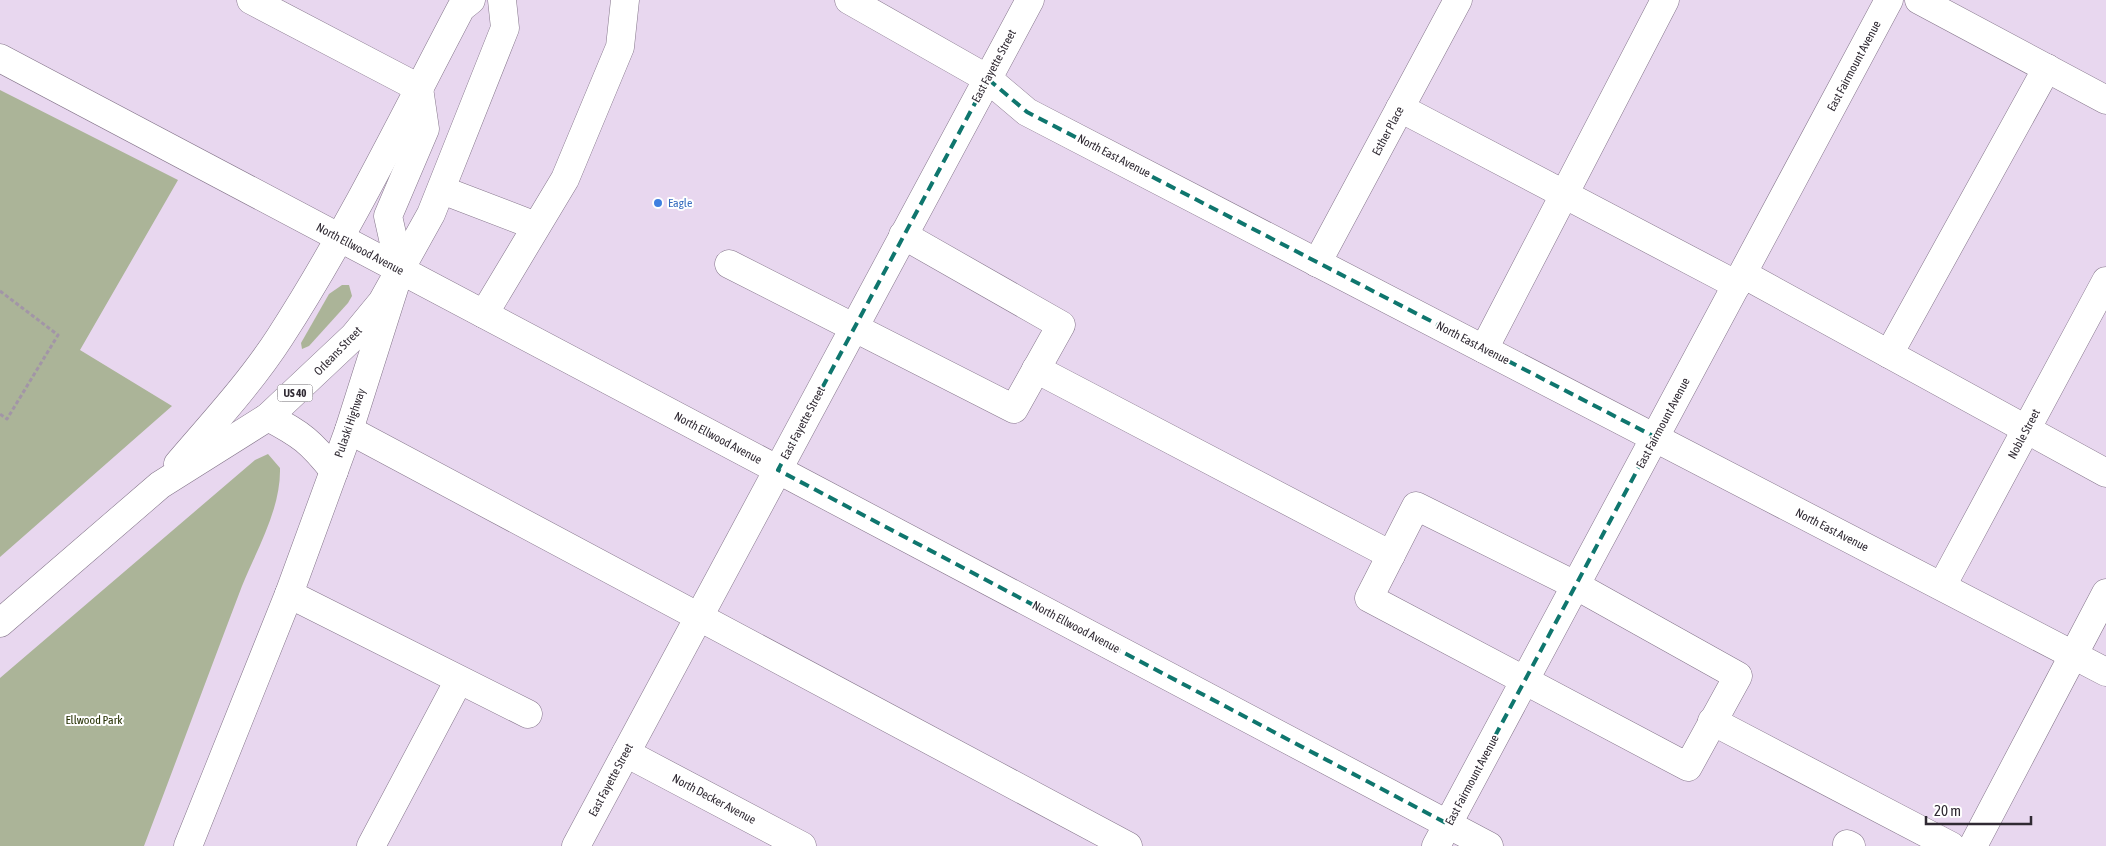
<svg xmlns="http://www.w3.org/2000/svg" width="2106" height="846" font-family="'Asap Condensed',sans-serif">
<style>
.green{fill:#abb498}
.lines{fill:none;stroke-linecap:round;stroke-linejoin:round}
.minor-casing{stroke:#84758a;stroke-width:29}
.major-casing{stroke:#84758a;stroke-width:29}
.path{stroke:#a295a7;stroke-width:3;stroke-dasharray:4 2.5;stroke-linecap:butt}
.minor{stroke:#fff;stroke-width:28}
.major{stroke:#fff;stroke-width:28}
.marked{fill:none;stroke:#0f766e;stroke-width:4;stroke-dasharray:10 6;stroke-linejoin:round}
.shop-dot{fill:#3f7fe0;stroke:#fff;stroke-width:2}
.labels{text-anchor:middle;stroke-width:4;stroke-linejoin:round;paint-order:stroke}
.shield{fill:#fff;stroke:#6e6a70;stroke-width:1}
.shield-label{font-size:11px;font-weight:bold;fill:#302a33}
.street-label{font-size:12px;fill:#302a33;stroke:#fff}
.shop-label{font-size:12px;fill:#366cbe;stroke:#fff;text-anchor:start}
.park-label{font-size:12px;fill:#242f01;stroke:#fff}
</style>
<rect width="100%" height="100%" fill="#e8d7ef"/>
<g class="green">
<path d="M0,90L178,180L80,350L172,406L0,557Z"/>
<path d="M342,285H349L352,296L348,303L309,346L302,349L301,343L329,294Z"/>
<path d="M268,454L280,468C281,509 257,549 242,586C209,673 177,759 144,846H0V678L255,460Z"/>
</g>
<g class="lines">
<defs>
<g id="minor">
<path d="M251,0L419,88"/>
<path d="M849,0L988,79L1027,112L2106,672"/>
<path d="M1919,0L2106,100"/>
<path d="M0,58L1489,846"/>
<path d="M1400,108L1737,285"/>
<path d="M442,190L536,226"/>
<path d="M1317,263L1458,0"/>
<path d="M729,264L1014,409L1061,325L903,235"/>
<path d="M1743,274L2106,473"/>
<path d="M484,314L565,179L620,47L625,0"/>
<path d="M1484,349L1665,0"/>
<path d="M1889,354L2047,68"/>
<path d="M1036,369L1391,555"/>
<path d="M349,430L1128,846"/>
<path d="M1416,506L1575,585L1738,676L1688,767L1369,598Z"/>
<path d="M1942,586L2106,281"/>
<path d="M289,594L528,714"/>
<path d="M1712,721L1951,846"/>
<path d="M626,753L802,846"/>
<path d="M1847,844L1851,846"/>
<path d="M188,846L289,594L349,430L395,285"/>
<path d="M371,846L459,680"/>
<path d="M1436,846L1889,0"/>
<path d="M1973,846L2106,593"/>
</g>
<g id="major">
<path d="M400,270L388,216L425,129L419,88"/>
<path d="M268,417C301,434 311,442 334,471"/>
<path d="M178,464C213,423 251,382 280,337C348,232 403,118 461,8L471,0"/>
<path d="M0,623L160,485L268,417L354,336L382,302L431,214L505,28L502,0"/>
<path d="M576,846L1030,0"/>
</g>
</defs>
<use href="#minor" class="minor-casing"/>
<use href="#major" class="major-casing"/>
<path class="path" d="M0,291L58,335L7,419L0,414"/>
<use href="#minor" class="minor"/>
<use href="#major" class="major"/>
</g>
<path class="marked" d="M988,79L1027,112L1655,437L1448,824L778,470Z"/>
<circle class="shop-dot" cx="658" cy="203" r="5"/>
<g class="labels">
<rect class="shield" x="277.5" y="384.5" width="35" height="17" rx="4"/>
<g class="shield-label">
<text x="295" y="397">US 40</text>
</g>
<g class="street-label">
<text transform="translate(994 66) rotate(-62)" y="4">East Fayette Street</text>
<text transform="translate(1854 66) rotate(-62)" y="4">East Fairmount Avenue</text>
<text transform="translate(1388 131) rotate(-62)" y="4">Esther Place</text>
<text transform="translate(1114 156) rotate(27)" y="4">North East Avenue</text>
<text transform="translate(360 249) rotate(28)" y="4">North Ellwood Avenue</text>
<text transform="translate(1473 343) rotate(27)" y="4">North East Avenue</text>
<text transform="translate(338 351) rotate(-46)" y="4">Orleans Street</text>
<text transform="translate(350 423) rotate(-71)" y="4">Pulaski Highway</text>
<text transform="translate(803 423) rotate(-62)" y="4">East Fayette Street</text>
<text transform="translate(1663 423) rotate(-62)" y="4">East Fairmount Avenue</text>
<text transform="translate(2024 434) rotate(-62)" y="4">Noble Street</text>
<text transform="translate(718 438) rotate(28)" y="4">North Ellwood Avenue</text>
<text transform="translate(1832 530) rotate(27)" y="4">North East Avenue</text>
<text transform="translate(1076 627) rotate(28)" y="4">North Ellwood Avenue</text>
<text transform="translate(611 780) rotate(-62)" y="4">East Fayette Street</text>
<text transform="translate(1472 780) rotate(-62)" y="4">East Fairmount Avenue</text>
<text transform="translate(714 799) rotate(28)" y="4">North Decker Avenue</text>
</g>
<g class="shop-label">
<text x="668" y="207">Eagle</text>
</g>
<g class="park-label">
<text x="94" y="724">Ellwood Park</text>
</g>
</g>
<path d="M1926 816v8h105v-8" fill="none" stroke="#302a33" stroke-width="2.5"/>
<text x="1934" y="816" font-size="15" fill="#302a33" stroke="#ffffff" stroke-width="4" paint-order="stroke">20 m</text>
</svg>
